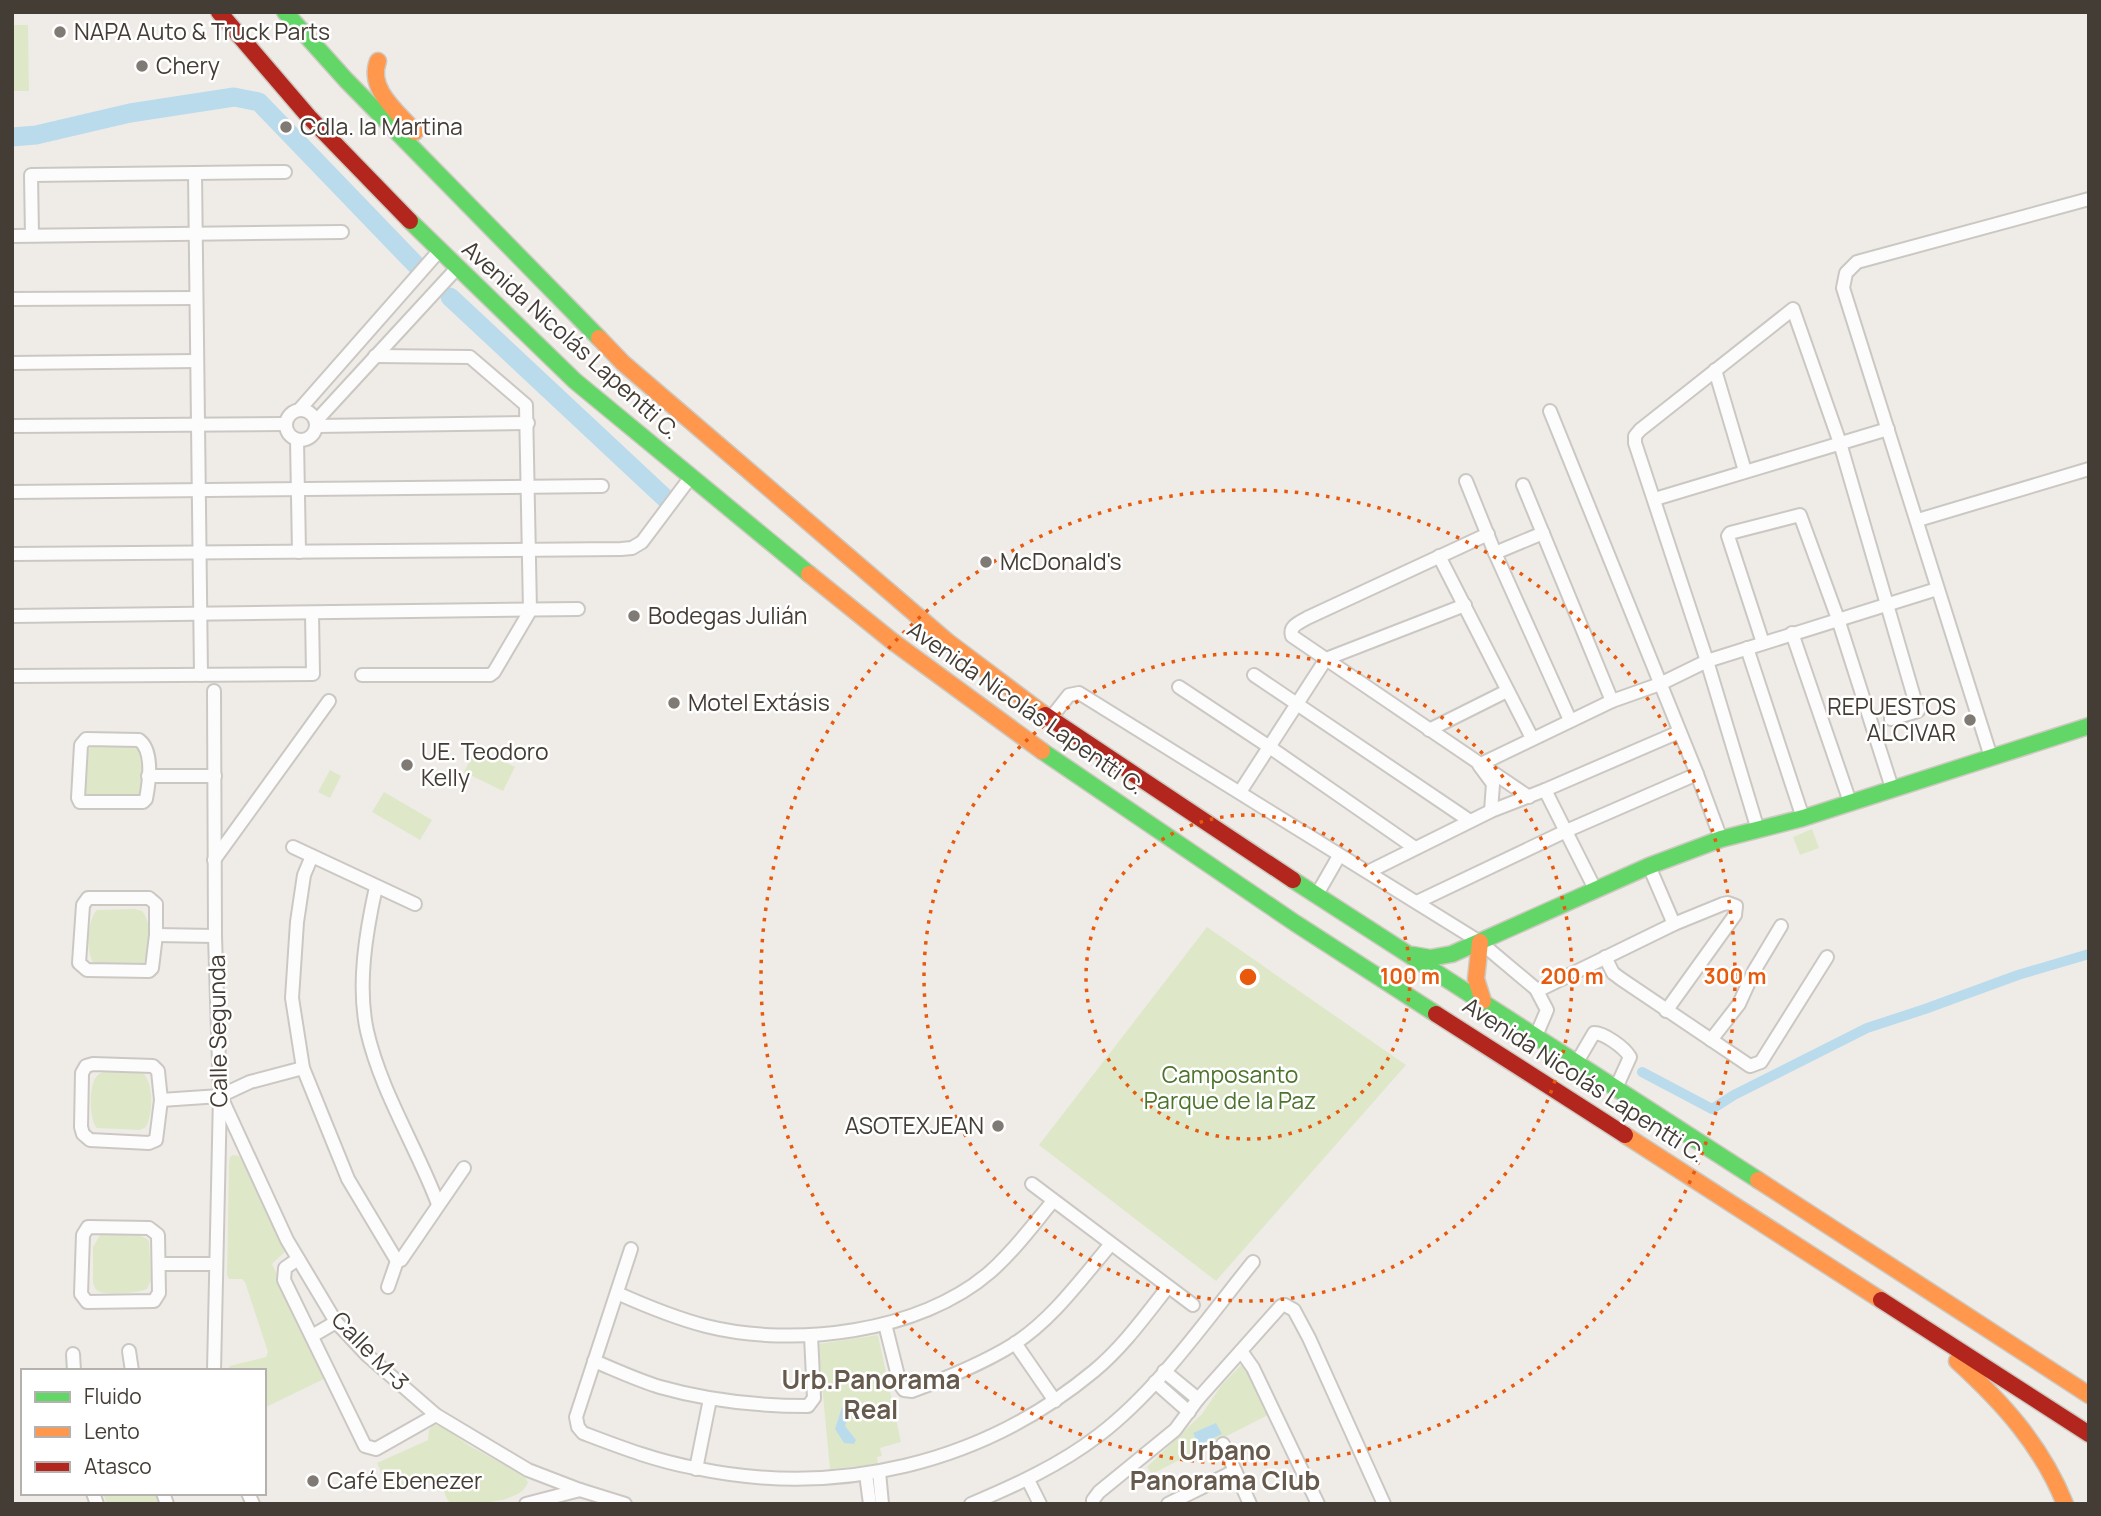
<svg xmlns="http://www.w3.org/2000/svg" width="2101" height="1516" font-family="Manrope,sans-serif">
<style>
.green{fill:#dee8c9}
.water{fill:#badbec}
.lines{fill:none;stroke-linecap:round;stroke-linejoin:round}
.canal{stroke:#badbec;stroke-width:10}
.river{stroke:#badbec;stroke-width:19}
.street-casing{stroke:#cbc8c4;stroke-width:16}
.fast-casing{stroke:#cec9c0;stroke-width:19}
.slow-casing{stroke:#cec9c0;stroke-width:19}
.jam-casing{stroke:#cec9c0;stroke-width:19}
.street{stroke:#fdfcfc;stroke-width:12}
.fast{stroke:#63d668;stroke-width:16}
.slow{stroke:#ff974d;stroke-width:16}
.jam{stroke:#b3261e;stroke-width:16}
.ring{fill:none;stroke:#e8590c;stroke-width:3.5;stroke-dasharray:3.5 7}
.poi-dot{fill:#807a74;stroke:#fff;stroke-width:2.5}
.labels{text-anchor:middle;stroke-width:5;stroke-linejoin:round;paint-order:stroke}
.poi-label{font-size:23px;fill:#443d35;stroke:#fff;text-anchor:start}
.street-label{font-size:23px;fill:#443d35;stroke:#fff}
.park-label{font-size:23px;fill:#4b732b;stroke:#fff}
.quarter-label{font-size:26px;font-weight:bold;fill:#665a4d;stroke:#fff}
.centre{fill:#e8590c;stroke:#fff;stroke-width:3.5}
.ring-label{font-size:21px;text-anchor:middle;font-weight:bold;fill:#e8590c;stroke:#fff;stroke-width:5;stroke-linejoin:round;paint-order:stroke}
</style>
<rect width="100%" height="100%" fill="#efece8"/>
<g class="green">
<path d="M12,25H28L29,91H12Z"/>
<path d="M93,744L137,745C146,759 148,784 139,798L87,796L85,792V755Z"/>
<path d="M476,748L515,767L503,791L464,772Z"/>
<path d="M330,770L341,776L330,798L318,792Z"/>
<path d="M384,792L432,820L420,840L372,812Z"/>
<path d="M1812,829L1819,848L1800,855L1793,837Z"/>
<path d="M135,909L142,911C152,922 151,951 143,964L138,966L95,965C85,955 87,920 97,910Z"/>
<path d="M1207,927L1406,1065L1216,1281L1039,1145Z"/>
<path d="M137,1072L144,1074C154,1086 153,1114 146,1127L140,1130L97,1128C89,1121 88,1082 98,1075C106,1068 127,1072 137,1072Z"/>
<path d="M233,1155L239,1156L243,1163L286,1251L272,1264L326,1376L324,1379L264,1408V1371H230L229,1366L266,1357L268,1352L245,1282L242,1279H229L227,1275L229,1164L230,1157Z"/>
<path d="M100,1235C114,1234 139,1230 149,1241L151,1280L147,1289C139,1293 109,1295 100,1292C95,1290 95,1288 93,1283V1247Z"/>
<path d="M878,1335L901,1442L880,1448L882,1456L877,1457L878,1464L830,1469L818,1344Z"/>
<path d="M1241,1365L1248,1369L1268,1415L1152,1474L1147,1467L1202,1414L1221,1386Z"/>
<path d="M433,1425L441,1426L470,1446L524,1476L528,1482C522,1504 471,1504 451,1504L447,1499L437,1475L390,1493L377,1463L428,1440L429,1430Z"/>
<path d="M103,1493H156L160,1504H107Z"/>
</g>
<g class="water">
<path d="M842,1407L850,1411L845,1426L856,1440L854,1444L844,1443L835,1429Z"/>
<path d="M1216,1423L1222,1434L1196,1446L1194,1443L1197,1441L1193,1433Z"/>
</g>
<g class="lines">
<path class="canal" d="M1642,1072L1712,1109L1734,1095L1867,1028L1925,1009L2018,975L2089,954"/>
<g class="river">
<path d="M12,137L36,135L130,113L234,97L259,102L416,265"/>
<path d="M450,297L666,499"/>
</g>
<defs>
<g id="street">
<path d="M195,173L201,675"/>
<path d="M32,235L31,175L285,172"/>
<path d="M12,236L342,232"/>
<path d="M12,299L196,298"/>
<path d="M12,363L197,361"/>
<path d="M1715,370L1745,471"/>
<path d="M300,409L439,251"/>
<circle cx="301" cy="425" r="15"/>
<path d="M1550,411L1697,774L1721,839"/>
<path d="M316,421L458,267"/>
<path d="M12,426L285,424"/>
<path d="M316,426L528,423"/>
<path d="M297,440L299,552"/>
<path d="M1466,481L1495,553L1570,720"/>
<path d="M1523,485L1612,701"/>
<path d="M12,492L602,486"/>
<path d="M1655,499L1888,429"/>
<path d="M1918,520L2089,469"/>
<path d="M1488,534L1307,618C1299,623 1289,626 1292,636L1529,797"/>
<path d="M1495,553L1543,533"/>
<path d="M12,554L621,549L632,548L642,542L690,478"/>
<path d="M1439,556L1532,738"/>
<path d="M12,616L578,609"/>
<path d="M1792,633L1850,802"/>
<path d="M1763,643L1728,536L1730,533L1800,515L1838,619L1892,788"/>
<path d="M1747,648L1803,818"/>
<path d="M362,675H490L494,672L530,611L526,405L470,357L375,356"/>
<path d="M1254,675L1470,821"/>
<path d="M12,676L313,674L312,613"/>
<path d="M1179,687L1268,746L1415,848"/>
<path d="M214,691L215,936L220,1096L214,1371"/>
<path d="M1050,719L1069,695L1079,693L1480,942L1536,989L1543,988L1674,924L1723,904L1728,903L1736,906L1735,915L1666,1011"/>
<path d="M1429,730L1507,691"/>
<path d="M86,739L139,740C154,751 149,783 146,799L143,802H80L78,798L81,745Z"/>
<path d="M1991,757L1843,288L1846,273L1857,262L2089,199"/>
<path d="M148,776H215"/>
<path d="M1545,790L1595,889"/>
<path d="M1240,792L1326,659L1465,605"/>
<path d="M1491,811L1493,784L1479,765L1612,701L1660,684L1707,661L1937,589"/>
<path d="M1758,830L1707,661L1635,443V436L1640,430L1793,309L1840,443L1918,711L1891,719"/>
<path d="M293,847L415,904"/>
<path d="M312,856L304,875L297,922L292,998L303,1068L348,1179L397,1261"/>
<path d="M214,860L329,701"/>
<path d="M1649,866L1674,924"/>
<path d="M1368,872L1491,811L1545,790L1679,732"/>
<path d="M376,887C366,932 357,985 367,1031C381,1092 416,1146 438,1204"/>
<path d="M1316,896L1339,856"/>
<path d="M88,898H149L156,904V935L152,968L149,971L87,970L79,963L83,905Z"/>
<path d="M1417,902L1566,831L1697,774"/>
<path d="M156,935L215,936"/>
<path d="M1605,957L1613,973L1621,979L1750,1066L1761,1062L1827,957"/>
<path d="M1536,989L1547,1010L1536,1036"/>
<path d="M1711,1040L1739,1004L1754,971L1781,926"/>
<path d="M1577,1062L1594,1033C1604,1033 1624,1047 1630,1057L1616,1088"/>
<path d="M93,1064L153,1066L158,1071L161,1100L156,1140L149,1143L90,1140L83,1134L81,1127L82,1073L86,1066Z"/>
<path d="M222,1099L287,1240L336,1322L367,1355L436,1415L528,1470L580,1490L625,1504"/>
<path d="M161,1100L220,1096L250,1082L303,1068"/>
<path d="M1032,1184L1193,1305"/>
<path d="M88,1227L149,1228L158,1235L159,1293L154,1301L87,1302L81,1294L83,1235Z"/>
<path d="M631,1249L576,1417L578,1427L583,1433C620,1447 656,1461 695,1468C837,1498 982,1464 1094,1371C1123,1347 1145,1316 1168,1287"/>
<path d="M298,1259L285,1268L284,1280L365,1446L376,1449L436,1415"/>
<path d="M159,1264H215"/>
<path d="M388,1287L397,1261L401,1260L464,1168"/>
<path d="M617,1293C646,1306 675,1318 706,1326C793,1348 920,1333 990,1272C1014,1251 1033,1225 1053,1201"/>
<path d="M885,1324L900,1384L904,1390L912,1391C947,1378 982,1364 1014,1344C1053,1319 1081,1279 1111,1244"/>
<path d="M312,1336L336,1322"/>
<path d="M1015,1343L1055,1401"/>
<path d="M129,1351L132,1371"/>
<path d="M1241,1351L1253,1368L1318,1504"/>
<path d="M73,1354L74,1371"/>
<path d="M594,1361C616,1370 637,1380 660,1387C709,1401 757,1406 808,1406L814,1398L811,1336"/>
<path d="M1164,1371L1198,1399"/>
<path d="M1155,1382L1189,1412"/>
<path d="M1223,1444L1250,1504"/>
<path d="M696,1469L710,1399"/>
<path d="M879,1472L882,1504"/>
<path d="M866,1474L870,1504"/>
<path d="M1028,1480L1040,1504"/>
<path d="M93,1493L97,1504"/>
<path d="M163,1493L167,1504"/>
<path d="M248,1493L253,1504"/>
<path d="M526,1504L580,1490"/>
<path d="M971,1504C1016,1485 1060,1465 1099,1435C1159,1389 1206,1320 1253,1262"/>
<path d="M1093,1504V1500L1099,1492L1175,1430L1198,1399L1281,1306L1285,1305L1294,1310L1309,1338L1384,1504"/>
<path d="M1168,1504L1235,1471"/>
</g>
<g id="fast">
<path d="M285,12L346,80L599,338"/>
<path d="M410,221L575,381L809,574"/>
<path d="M1042,751L1295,923L1436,1014"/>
<path d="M1293,880L1758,1180"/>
<path d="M1413,955L1430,958L1452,954L1649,866L1721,839L1803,818L2089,726"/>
</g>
<g id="slow">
<path d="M378,61C367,89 398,112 415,132"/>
<path d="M599,338L623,363L948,642L1045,715"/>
<path d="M809,574L892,641L1042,751"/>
<path d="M1480,942L1476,979L1483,1001"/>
<path d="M1625,1135L1881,1300"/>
<path d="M1758,1180L2089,1395"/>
<path d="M1957,1361C2003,1403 2042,1446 2065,1504"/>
</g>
<g id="jam">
<path d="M219,12L309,117L410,221"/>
<path d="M1045,715L1293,880"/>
<path d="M1436,1014L1625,1135"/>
<path d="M1881,1300L2089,1434"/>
</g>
</defs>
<use href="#street" class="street-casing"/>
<use href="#fast" class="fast-casing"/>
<use href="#slow" class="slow-casing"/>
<use href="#jam" class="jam-casing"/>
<use href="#street" class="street"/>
<use href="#fast" class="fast"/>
<use href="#slow" class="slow"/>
<use href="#jam" class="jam"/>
</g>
<g class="ring">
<circle cx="1248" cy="977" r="162"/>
<circle cx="1248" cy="977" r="324"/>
<circle cx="1248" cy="977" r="487"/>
</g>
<g class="poi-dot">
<circle cx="60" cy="32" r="7"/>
<circle cx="142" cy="66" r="7"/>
<circle cx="286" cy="127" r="7"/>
<circle cx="986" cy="562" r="7"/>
<circle cx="634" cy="616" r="7"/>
<circle cx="674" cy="703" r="7"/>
<circle cx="1970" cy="720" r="7"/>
<circle cx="407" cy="765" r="7"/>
<circle cx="998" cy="1126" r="7"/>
<circle cx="313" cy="1481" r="7"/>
</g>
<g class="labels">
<g class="poi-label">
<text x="74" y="40">NAPA Auto &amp; Truck Parts</text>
<text x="156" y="74">Chery</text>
<text x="300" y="135">Cdla. la Martina</text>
<text x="1000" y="570">McDonald's</text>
<text x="648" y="624">Bodegas Julián</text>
<text x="688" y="711">Motel Extásis</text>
<text x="1956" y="715" text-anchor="end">REPUESTOS<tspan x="1956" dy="26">ALCIVAR</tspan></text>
<text x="421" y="760">UE. Teodoro<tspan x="421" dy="26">Kelly</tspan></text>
<text x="984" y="1134" text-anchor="end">ASOTEXJEAN</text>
<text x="327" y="1489">Café Ebenezer</text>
</g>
<g class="street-label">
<text transform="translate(571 340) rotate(42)" y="8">Avenida Nicolás Lapentti C.</text>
<text transform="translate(1026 708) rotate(35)" y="8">Avenida Nicolás Lapentti C.</text>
<text transform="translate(218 1031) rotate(-91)" y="8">Calle Segunda</text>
<text transform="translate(1584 1080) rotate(33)" y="8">Avenida Nicolás Lapentti C.</text>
<text transform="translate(370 1351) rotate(46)" y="8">Calle M-3</text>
</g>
<g class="park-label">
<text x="1230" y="1083">Camposanto<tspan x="1230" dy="26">Parque de la Paz</tspan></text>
</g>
<g class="quarter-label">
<text x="871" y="1389">Urb.Panorama<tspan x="871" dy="30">Real</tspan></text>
<text x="1225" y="1460">Urbano<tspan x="1225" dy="30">Panorama Club</tspan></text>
</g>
</g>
<circle cx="1248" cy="977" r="10" class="centre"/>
<g class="ring-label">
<text x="1410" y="984">100 m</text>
<text x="1572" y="984">200 m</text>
<text x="1735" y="984">300 m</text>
</g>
<rect width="2101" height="1516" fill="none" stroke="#443d35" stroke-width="28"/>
<rect x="21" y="1369" width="245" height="126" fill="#ffffff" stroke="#b4b1ae" stroke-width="2"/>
<rect x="35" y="1392" width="35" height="10" fill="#63d668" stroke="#b4b1ae" stroke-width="2"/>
<text x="84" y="1404" font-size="21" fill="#443d35">Fluido</text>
<rect x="35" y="1427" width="35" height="10" fill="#ff974d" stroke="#b4b1ae" stroke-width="2"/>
<text x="84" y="1439" font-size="21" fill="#443d35">Lento</text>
<rect x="35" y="1462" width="35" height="10" fill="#b3261e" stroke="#b4b1ae" stroke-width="2"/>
<text x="84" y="1474" font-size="21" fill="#443d35">Atasco</text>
</svg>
